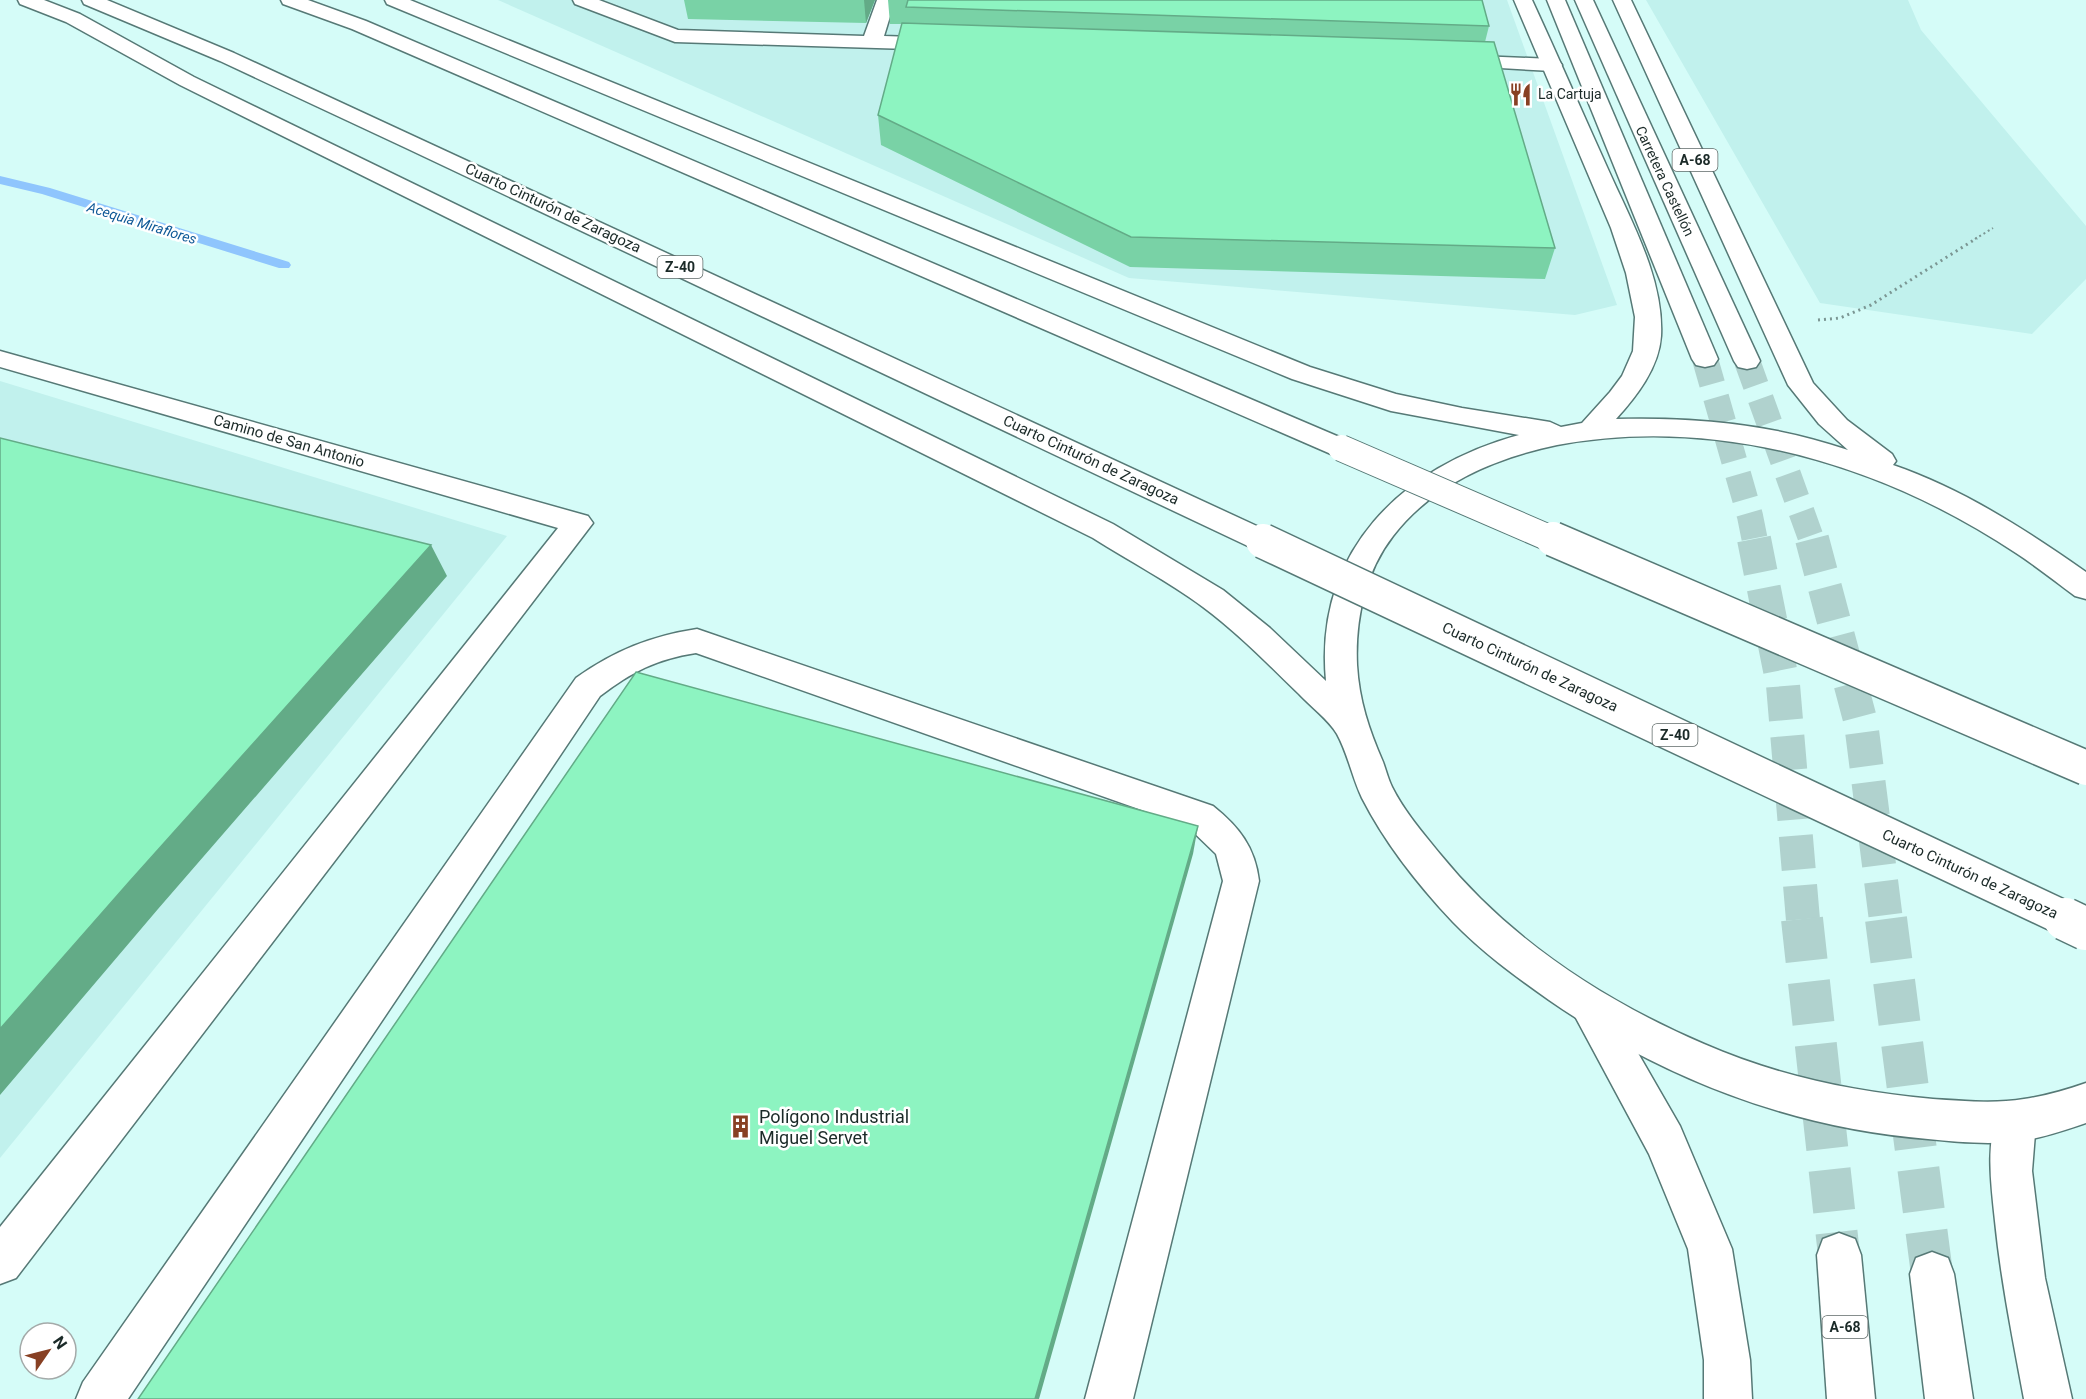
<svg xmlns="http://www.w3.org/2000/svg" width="2086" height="1399" font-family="Roboto,sans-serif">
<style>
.built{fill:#c1f1ed}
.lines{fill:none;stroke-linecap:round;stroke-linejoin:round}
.stream{fill:#8fc5fd;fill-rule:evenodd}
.highway-tunnel-far2{stroke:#b0d2ce;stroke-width:26;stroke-dasharray:26 14;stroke-linecap:butt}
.highway-tunnel-far1{stroke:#b0d2ce;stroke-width:34;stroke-dasharray:34 16;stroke-linecap:butt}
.highway-tunnel{stroke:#b0d2ce;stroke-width:42;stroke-dasharray:42 21;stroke-linecap:butt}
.minor-casing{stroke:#567976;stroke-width:3}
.highway-casing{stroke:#567976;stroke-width:3}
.path-far1{stroke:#7b9693;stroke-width:2;stroke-dasharray:2 3;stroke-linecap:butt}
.path{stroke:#7b9693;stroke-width:3;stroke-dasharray:2 4;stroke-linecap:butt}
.minor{fill:#fff;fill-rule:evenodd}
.highway{fill:#fff;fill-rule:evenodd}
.highway-bridge-far2-casing{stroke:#567976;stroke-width:28;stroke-linecap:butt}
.highway-bridge-far1-casing{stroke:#567976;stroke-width:37;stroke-linecap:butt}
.highway-bridge-casing{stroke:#567976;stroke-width:45;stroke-linecap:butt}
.highway-bridge-far2{stroke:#fff;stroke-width:26}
.highway-bridge-far1{stroke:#fff;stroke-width:34}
.highway-bridge{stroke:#fff;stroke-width:42}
.wall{fill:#79d2a6}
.shaded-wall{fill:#63ab87}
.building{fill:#8df4c1;stroke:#63ab87;stroke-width:1.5}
.labels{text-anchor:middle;stroke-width:5;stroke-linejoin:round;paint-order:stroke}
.far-poi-label{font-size:14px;fill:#1b2a28;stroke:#fff;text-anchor:start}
.shield{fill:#fff;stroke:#5f6a68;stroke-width:1.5}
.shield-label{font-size:14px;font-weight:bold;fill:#1b2a28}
.far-street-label{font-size:14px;fill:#1b2a28;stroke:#fff}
.far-water-label{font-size:14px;font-style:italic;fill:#0e5896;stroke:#fff}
.street-label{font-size:15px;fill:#1b2a28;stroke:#fff}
.near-poi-label{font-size:18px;fill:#1b2a28;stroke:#fff;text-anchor:start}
</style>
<rect width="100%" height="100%" fill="#d5fcf8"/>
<g class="built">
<path d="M498,0H1507L1617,305L1575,315L1129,278Z"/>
<path d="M1646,0H1908L1921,30L2086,226V279L2032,334L1820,303Z"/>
<path d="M0,381L507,536L0,1158Z"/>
</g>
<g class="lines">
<path class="stream" d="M0,176L50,188L289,262L291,265L289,268H279L42,194L0,184Z"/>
<g class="highway-tunnel-far2">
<path d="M1705,359L1750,516L1755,541"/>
<path d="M1747,361L1812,541"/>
</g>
<g class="highway-tunnel-far1">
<path d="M1754,539L1783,685L1803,920"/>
<path d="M1812,539L1861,723L1886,920"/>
</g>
<g class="highway-tunnel">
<path d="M1802,919L1839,1255"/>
<path d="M1886,919L1932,1274"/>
</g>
<defs>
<g id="minor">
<path d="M573,0H599L678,30L864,36L877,0H895L884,36L942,38L949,40L952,44L949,48L942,50L675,42L575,4Z"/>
<path d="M1455,55L1552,59L1559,61L1562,65L1559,69L1552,71L1448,65L1445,61L1448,57Z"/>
<path d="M0,351L588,516L593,523L16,1278L0,1284V1227L558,528L0,367Z"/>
<path d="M697,629L1213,806C1239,827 1255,847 1259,881L1133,1399H1085L1223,881L1216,854L1187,826L696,653C656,659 632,672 600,696L128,1399H76L83,1382L576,678C614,651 651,636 697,629Z"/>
<path d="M1590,989L1604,994L1680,1126L1732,1249L1750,1360L1752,1399H1704V1360L1688,1249L1649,1154L1570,1007L1576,994Z"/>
<path d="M2015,1101L2030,1107L2036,1121L2032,1171L2045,1278L2072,1399H2024C2013,1340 2001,1281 1995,1221C1991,1183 1985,1142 2000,1107Z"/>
</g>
<g id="highway">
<path d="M18,0H44L80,14L194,77L1113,524L1223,590L1270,628L1326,681C1314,551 1402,467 1519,435L1391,411L1292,379L387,4L385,0H410L1310,367L1396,394L1462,408L1550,422L1561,427L1582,423L1610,392L1622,376L1633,351L1635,317L1626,273L1611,228L1514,0H1532C1558,56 1582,112 1607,167C1630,219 1664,278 1661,336C1659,368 1636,397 1616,419C1696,417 1772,424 1848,450L1819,424L1788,385L1613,0H1631L1813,383L1847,420L1892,454L1896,461L1893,465C1963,489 2026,530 2086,572V599L2075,596C2056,582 2036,566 2016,553C1882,464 1717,415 1557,445C1495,458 1433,484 1393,536C1365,572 1355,620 1357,665C1359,700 1369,730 1383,762C1386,770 1388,779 1392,787C1404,811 1423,833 1440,854C1509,939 1604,1001 1704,1044C1777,1076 1854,1092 1933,1099C1963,1101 1995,1104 2024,1099C2045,1096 2066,1090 2086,1083V1123C2065,1130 2043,1138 2020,1141C1990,1145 1958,1142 1928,1139C1791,1128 1662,1078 1549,1000C1515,976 1482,952 1453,922C1418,885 1385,843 1362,798C1352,777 1348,754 1337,734C1329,720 1310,706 1299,694C1268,664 1238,633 1203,607C1168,581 1129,561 1093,538L180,85L66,22L20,4Z"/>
<path d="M82,0H107L234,53L1274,534L1278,541L1274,548L1263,551L1252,548L406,148L220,61L84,4Z"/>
<path d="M281,0H308L366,21L1351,442L1355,448L1351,454L1341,457L1331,454L352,29L283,4Z"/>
<path d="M1547,0H1565L1718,359L1714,365L1705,367L1696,365L1692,359Z"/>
<path d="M1575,0H1593L1760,361L1756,367L1747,369L1738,367L1734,361Z"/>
<path d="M1839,1233L1855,1239L1861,1255L1875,1399H1827L1817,1255L1823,1239Z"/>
<path d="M1932,1252L1948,1258L1954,1274L1973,1399H1925L1910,1274L1916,1258Z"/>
</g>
</defs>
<use href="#minor" class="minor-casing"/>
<use href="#highway" class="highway-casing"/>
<path class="path-far1" d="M1975,239L1993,228"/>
<path class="path" d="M1818,320L1840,318L1871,305L1977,238"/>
<use href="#minor" class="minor"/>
<use href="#highway" class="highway"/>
<defs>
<path id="highway-bridge-far2" d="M1341,448L1556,541"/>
<g id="highway-bridge-far1">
<path d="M1553,539L2086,768"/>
<path d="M1263,541L2068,920"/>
</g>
<path id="highway-bridge" d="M2065,919L2086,929"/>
</defs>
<use href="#highway-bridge-far2" class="highway-bridge-far2-casing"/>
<use href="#highway-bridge-far1" class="highway-bridge-far1-casing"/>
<use href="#highway-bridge" class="highway-bridge-casing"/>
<use href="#highway-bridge-far2" class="highway-bridge-far2"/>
<use href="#highway-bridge-far1" class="highway-bridge-far1"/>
<use href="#highway-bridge" class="highway-bridge"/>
</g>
<g class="wall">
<path d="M679,0H875L866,23L688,19L684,0Z"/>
<path d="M888,0H1482L1489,26L1485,42L1555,248L1545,279L1130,267L881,145L878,115L902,24H890Z"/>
</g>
<g class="shaded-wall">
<path d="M864,0H875L866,23Z"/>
<path d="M431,545L447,576L158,909L0,1095V1029L130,881Z"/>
<path d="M1198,826L1193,854L1039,1399H1035Z"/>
</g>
<g class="building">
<path d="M908,0H1482L1489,26L906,7Z"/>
<path d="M902,23L1494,42L1555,248L1131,237L878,115Z"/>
<path d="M0,438L431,545L130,881L0,1029Z"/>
<path d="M636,672L1198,826L1035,1399H138Z"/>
</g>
<defs>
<symbol id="restaurant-bare" viewBox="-9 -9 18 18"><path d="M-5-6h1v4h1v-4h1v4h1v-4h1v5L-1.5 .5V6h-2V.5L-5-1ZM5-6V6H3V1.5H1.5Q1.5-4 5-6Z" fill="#884023" stroke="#fff" stroke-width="2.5" paint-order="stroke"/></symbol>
<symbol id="building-bare" viewBox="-9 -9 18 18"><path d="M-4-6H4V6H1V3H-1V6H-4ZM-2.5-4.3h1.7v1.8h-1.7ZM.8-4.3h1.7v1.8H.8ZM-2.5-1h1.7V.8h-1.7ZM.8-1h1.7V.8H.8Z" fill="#884023" stroke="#fff" stroke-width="2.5" paint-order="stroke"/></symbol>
</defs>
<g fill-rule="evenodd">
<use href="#restaurant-bare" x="1504" y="78" width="33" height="33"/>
<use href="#building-bare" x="724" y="1110" width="33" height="33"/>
</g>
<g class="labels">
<g class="far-poi-label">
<text x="1538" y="99">La Cartuja</text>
</g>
<g class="shield">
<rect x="1672.5" y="149" width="45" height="22" rx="4.5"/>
<rect x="657.5" y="256" width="45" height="22" rx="4.5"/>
<rect x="1652.5" y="724" width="45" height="22" rx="4.5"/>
<rect x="1822.5" y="1316" width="45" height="22" rx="4.5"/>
</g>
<g class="shield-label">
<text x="1695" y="165">A-68</text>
<text x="680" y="272">Z-40</text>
<text x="1675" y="740">Z-40</text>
<text x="1845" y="1332">A-68</text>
</g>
<g class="far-street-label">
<text transform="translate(1665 181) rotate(65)" y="5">Carretera Castellón</text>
</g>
<g class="far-water-label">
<text transform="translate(142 223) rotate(17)" y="5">Acequia Miraflores</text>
</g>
<g class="street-label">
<text transform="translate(553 208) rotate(25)" y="5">Cuarto Cinturón de Zaragoza</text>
<text transform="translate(289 441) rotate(16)" y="5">Camino de San Antonio</text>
<text transform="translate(1091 460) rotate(25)" y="5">Cuarto Cinturón de Zaragoza</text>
<text transform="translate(1530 667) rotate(25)" y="5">Cuarto Cinturón de Zaragoza</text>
<text transform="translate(1970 874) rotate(25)" y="5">Cuarto Cinturón de Zaragoza</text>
</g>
<g class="near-poi-label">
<text x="759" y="1123">Polígono Industrial<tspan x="759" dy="21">Miguel Servet</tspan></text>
</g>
</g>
<g transform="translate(48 1351) rotate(55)"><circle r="28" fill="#ffffff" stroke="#a4aaa9" stroke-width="1.5"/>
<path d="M0-4.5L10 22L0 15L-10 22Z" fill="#884023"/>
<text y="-9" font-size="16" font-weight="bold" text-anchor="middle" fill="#1b2a28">N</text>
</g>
</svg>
